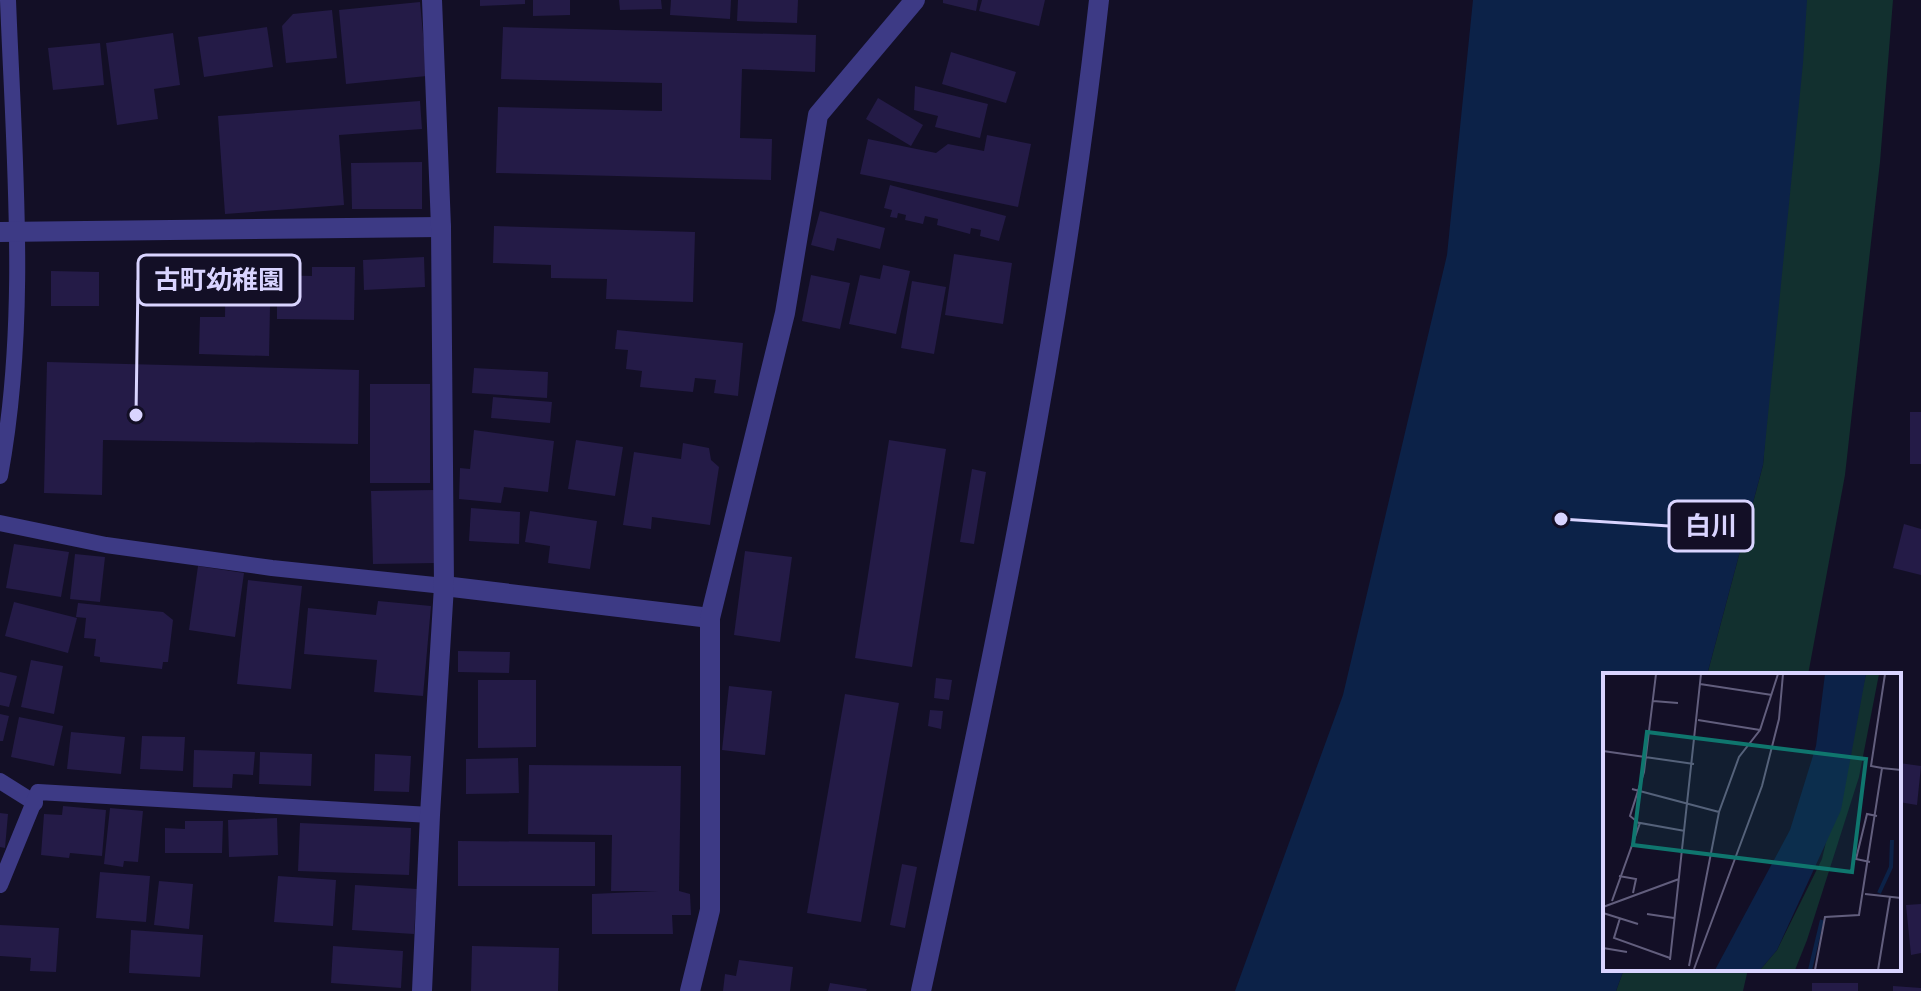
<svg xmlns="http://www.w3.org/2000/svg" width="1921" height="991" font-family="Cabin,'Noto Sans JP',sans-serif">
<style>
.green{fill:#12302f}
.water{fill:#0c2248}
.building{fill:#241b47}
.lines{fill:none;stroke-linecap:round;stroke-linejoin:round}
.service{stroke:#3d3a85;stroke-width:16}
.minor{stroke:#3d3a85;stroke-width:20}
.inset-river{fill:none;stroke:#0c2248;stroke-width:4}
.inset-road{fill:none;stroke:#625e7d;stroke-width:2}
.view{fill:#0f766e;fill-opacity:0.15;stroke:#0f766e;stroke-width:4}
.inset-edge{fill:none;stroke:#d9d4ff;stroke-width:4}
.leader{fill:none;stroke:#d9d4ff;stroke-width:3}
.callout-dot{fill:#d9d4ff;stroke:#130f26;stroke-width:3}
.callout{fill:#130f26;stroke:#d9d4ff;stroke-width:3}
.callout-label{font-size:26px;text-anchor:middle;font-weight:bold;fill:#d9d4ff}
</style>
<rect width="100%" height="100%" fill="#130f26"/>
<g class="green">
<path d="M1798,0H1893L1880,162L1845,475L1808,675H1707L1763,465Z"/>
<path d="M1624,969H1748L1743,991H1616Z"/>
</g>
<path class="water" d="M1473,0H1807L1803,63L1763,465L1707,675H1605V969H1624L1616,991H1235L1343,695L1447,255Z"/>
<g class="building">
<path d="M480,0H525V4L480,6Z"/>
<path d="M533,0H570V15L533,16Z"/>
<path d="M619,0H661L662,9L620,10Z"/>
<path d="M671,0H731L730,19L670,15Z"/>
<path d="M738,0H798L797,23L737,21Z"/>
<path d="M943,0H978L976,11L943,3Z"/>
<path d="M982,0H1045L1039,26L979,11Z"/>
<path d="M420,2L427,76L346,84L339,10Z"/>
<path d="M332,10L337,58L286,63L282,26L293,14Z"/>
<path d="M267,27L273,67L204,77L198,37Z"/>
<path d="M503,27L816,35L815,72L742,69L740,138L772,139L771,180L496,173L498,107L662,111V83L501,79Z"/>
<path d="M173,33L180,85L154,89L158,119L117,125L106,43Z"/>
<path d="M100,43L104,85L53,90L48,48Z"/>
<path d="M951,52L1016,72L1006,103L942,84Z"/>
<path d="M915,86L988,104L980,138L935,127L938,116L914,110Z"/>
<path d="M878,98L923,125L911,146L866,119Z"/>
<path d="M420,101L422,129L339,135L344,205L225,214L218,116Z"/>
<path d="M987,135L1031,144L1018,207L860,174L868,139L936,153L948,144L984,151Z"/>
<path d="M422,162V209H352L351,163Z"/>
<path d="M890,185L1006,216L999,241L980,236L981,230L971,228L970,234L937,225L938,219L925,216L923,224L905,220L906,215L898,213L897,218L890,217L892,210L884,208Z"/>
<path d="M820,211L885,228L880,249L837,238L834,251L811,245Z"/>
<path d="M494,226L695,232L693,302L606,299L607,279L551,278V265L493,263Z"/>
<path d="M954,254L1012,263L1003,324L945,315Z"/>
<path d="M226,255L271,256L269,356L199,354L200,317H225Z"/>
<path d="M424,257L425,287L364,290L363,260Z"/>
<path d="M883,265L910,271L896,334L849,324L860,275L880,279Z"/>
<path d="M312,267H355L354,320L277,319V275L312,276Z"/>
<path d="M51,271L99,272V306H51Z"/>
<path d="M811,275L850,283L840,329L802,321Z"/>
<path d="M912,281L946,287L934,354L901,348Z"/>
<path d="M617,330L743,343L738,396L714,393L716,380L695,378L693,392L640,387L642,371L626,369L628,350L615,349Z"/>
<path d="M47,362L359,370L358,444L103,440L102,495L44,493Z"/>
<path d="M474,368L548,372L547,398L472,393Z"/>
<rect x="370" y="384" width="60" height="99"/>
<path d="M493,397L552,402L550,423L491,418Z"/>
<rect x="1910" y="412" width="11" height="52"/>
<path d="M474,430L554,441L548,492L504,487L501,503L459,499L460,468L470,469Z"/>
<path d="M576,440L623,447L615,496L568,489Z"/>
<path d="M889,440L946,449L912,667L855,658Z"/>
<path d="M683,443L709,448L711,460L719,467L710,525L652,517L651,529L623,525L634,452L681,459Z"/>
<path d="M972,469L986,472L974,544L960,542Z"/>
<path d="M435,490L436,563L373,564L371,491Z"/>
<path d="M471,508L520,512L519,544L469,541Z"/>
<path d="M530,511L597,521L590,569L548,563L550,546L525,542Z"/>
<path d="M1904,524L1921,529V575L1893,568Z"/>
<path d="M14,544L69,552L61,597L6,588Z"/>
<path d="M745,551L792,557L780,642L734,635Z"/>
<path d="M75,554L105,557L100,602L70,599Z"/>
<path d="M198,566L244,573L235,637L189,630Z"/>
<path d="M248,580L302,586L291,689L237,684Z"/>
<path d="M378,601L431,606L423,696L374,692L377,660L304,654L308,608L376,615Z"/>
<path d="M14,602L77,618L68,653L5,636Z"/>
<path d="M78,603L163,612L173,620L168,662H163L162,669L100,662V657L94,656L96,639L84,638L86,618L76,617Z"/>
<path d="M458,651L510,652L509,673L458,672Z"/>
<path d="M31,660L63,666L54,714L21,707Z"/>
<path d="M0,672L17,676L9,707L0,705Z"/>
<path d="M936,678L952,680L949,700L934,698Z"/>
<path d="M478,680H536V747L478,748Z"/>
<path d="M729,686L772,691L765,755L722,750Z"/>
<path d="M845,694L899,703L861,922L807,913Z"/>
<path d="M930,710L943,711L941,729L928,726Z"/>
<path d="M0,714L9,716L3,741H0Z"/>
<path d="M19,717L63,726L54,766L11,757Z"/>
<path d="M71,732L125,737L121,774L67,769Z"/>
<path d="M142,736L185,737L183,771L140,769Z"/>
<path d="M194,750L255,752L253,775L233,774L232,788L193,787Z"/>
<path d="M260,752L312,754L311,786L259,784Z"/>
<path d="M375,754L411,756L409,792L374,791Z"/>
<path d="M518,758L519,793L466,794V759Z"/>
<path d="M1899,763L1921,766L1917,805L1899,802Z"/>
<path d="M529,765L681,766L679,891L690,894L691,915H672L673,934H592V894L658,891H611L612,835L528,834Z"/>
<path d="M63,806L106,810L102,856L70,853L69,858L41,855L44,814L62,815Z"/>
<path d="M110,808L143,811L138,862L124,861L123,867L104,864Z"/>
<path d="M0,813L8,814L5,848L0,847Z"/>
<path d="M277,818L278,855L229,857L228,820Z"/>
<path d="M185,821H223L222,853H165V828L185,829Z"/>
<path d="M300,823L411,828L409,875L298,871Z"/>
<path d="M458,841L595,842V886H458Z"/>
<path d="M902,864L917,867L905,928L890,925Z"/>
<path d="M100,872L150,876L146,922L96,918Z"/>
<path d="M278,876L336,880L333,926L274,922Z"/>
<path d="M159,881L193,884L189,929L154,925Z"/>
<path d="M355,885L417,889L414,934L352,930Z"/>
<path d="M1921,904V953L1911,955L1906,905Z"/>
<path d="M0,925L59,928L56,972L30,971L31,958L0,956Z"/>
<path d="M131,930L203,935L200,977L129,973Z"/>
<path d="M333,946L403,951L401,988L331,983Z"/>
<path d="M472,946L559,948L558,991H471Z"/>
<path d="M739,960L793,967L790,991H723L725,974L736,976Z"/>
<path d="M830,983L867,989L866,991H828Z"/>
<rect x="1812" y="983" width="46" height="8"/>
<path d="M1893,986L1921,988V991H1893Z"/>
</g>
<g class="lines">
<g class="service">
<path d="M0,476C29,319 14,158 8,0"/>
<path d="M0,523L106,545L272,568L444,586"/>
<path d="M0,781L35,803"/>
<path d="M0,885L38,792L430,815"/>
</g>
<g class="minor">
<path d="M0,232L441,227"/>
<path d="M444,586L710,618"/>
<path d="M422,991L430,815L444,586L441,227L432,0"/>
<path d="M690,991L710,910V618L785,313L818,115L915,0"/>
<path d="M921,991C993,663 1062,334 1099,0"/>
</g>
</g>
<g transform="translate(1603 673)">
<rect width="298" height="298" fill="#130f26"/>
<path d="M263,1H276L256,104L204,267L192,297H157L174,277L219,186Z" fill="#12302f"/>
<path d="M222,1H263L238,137L174,277L157,297H112L187,157L213,73Z" fill="#0c2248"/>
<path class="inset-river" d="M276,220L288,194L289,167M207,297L219,247"/>
<path class="inset-road" d="M97,11L169,22M50,28L75,30M95,47L157,57M0,78L91,91M279,95L268,93L282,1M29,116L116,139M37,151L27,143L41,99L53,1M267,189L253,186L264,141L274,143M16,203L33,206L30,220M262,221L298,225M9,228L37,150L82,158M0,234L76,206M0,240L35,251M44,241L71,245M17,245L11,265L67,285M0,275L24,279M67,287L98,1M86,293L116,139L136,84L157,57L175,1M91,296L159,113L176,46L180,1M212,297L222,244L256,242L279,95L298,97M275,297L287,224"/>
<path class="view" d="M44,59L263,86L249,199L30,172Z"/>
<rect width="298" height="298" class="inset-edge"/>
</g>
<path class="leader" d="M136 415L138 280M1561 519L1669 526"/>
<g class="callout-dot">
<circle cx="136" cy="415" r="8"/>
<circle cx="1561" cy="519" r="8"/>
</g>
<g class="callout">
<rect x="138" y="255" width="162" height="50" rx="8"/>
<rect x="1669" y="501" width="84" height="50" rx="8"/>
</g>
<g class="callout-label">
<text x="219" y="289">古町幼稚園</text>
<text x="1711" y="535">白川</text>
</g>
</svg>
